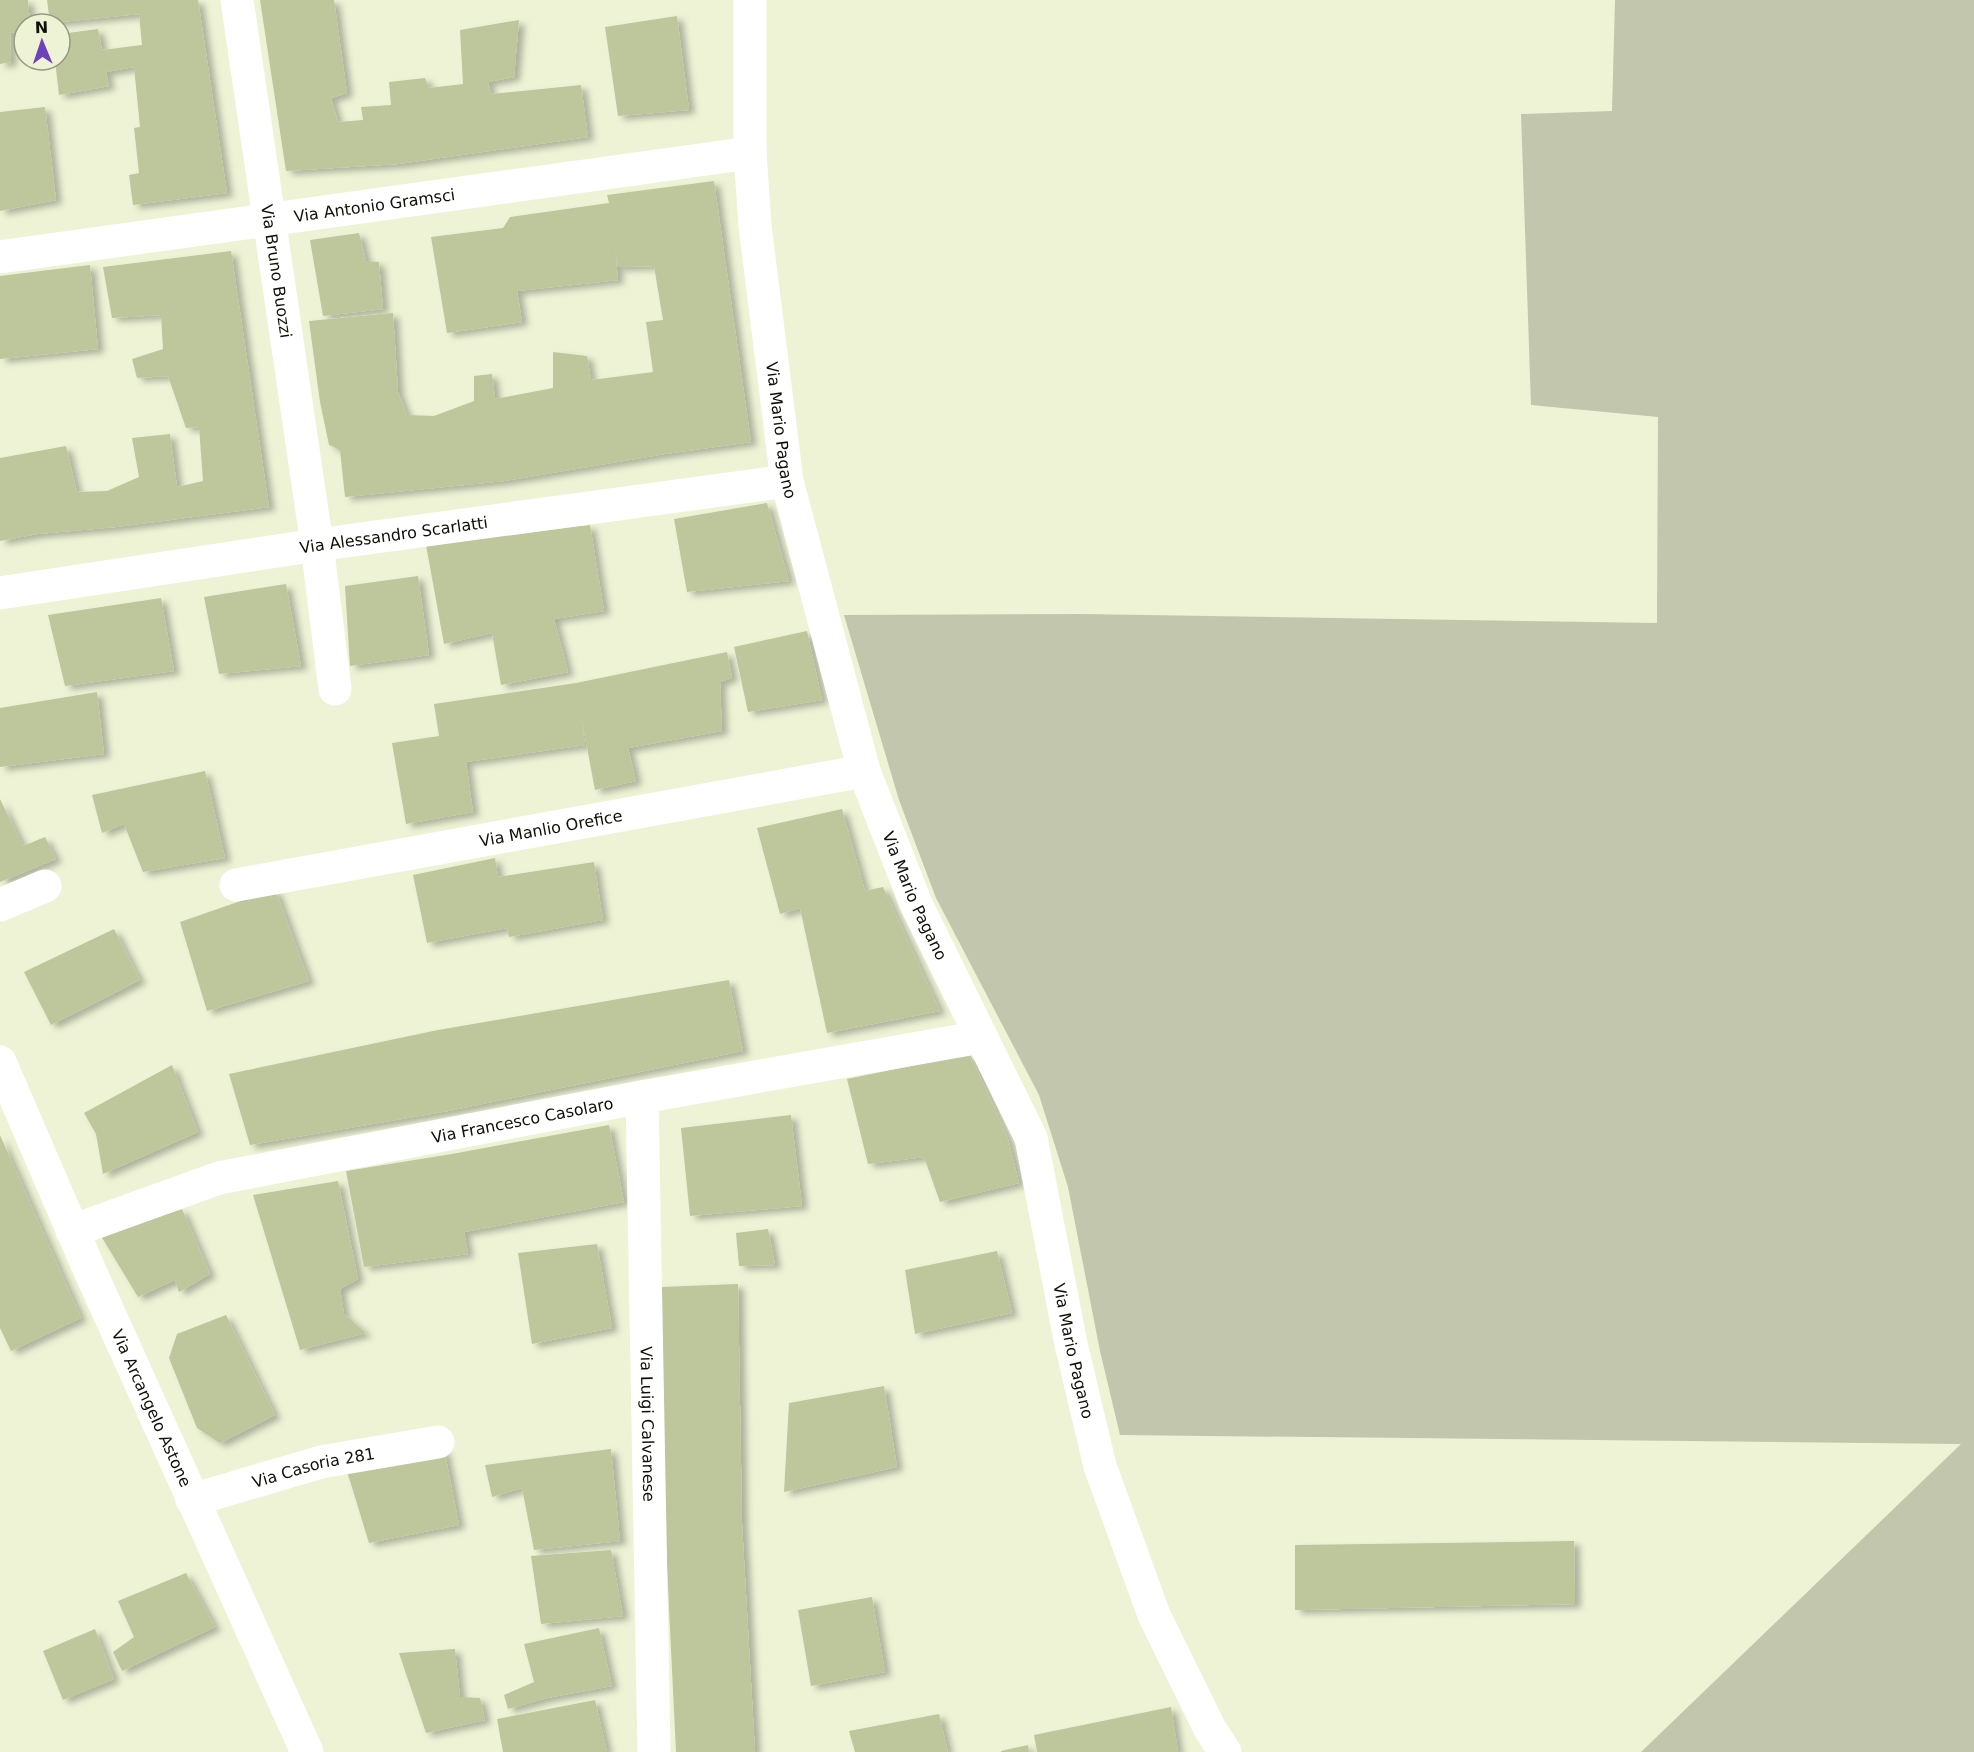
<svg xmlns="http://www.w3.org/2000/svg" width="1974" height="1752" font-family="'DejaVu Sans',sans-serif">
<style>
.green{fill:#c1c6ac}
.building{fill:#bec69b;filter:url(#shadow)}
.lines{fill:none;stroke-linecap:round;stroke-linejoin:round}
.street{stroke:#fff;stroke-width:33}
.labels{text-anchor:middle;stroke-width:6;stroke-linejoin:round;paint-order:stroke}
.street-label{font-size:16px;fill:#0f1007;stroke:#eef3d6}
</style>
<defs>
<filter id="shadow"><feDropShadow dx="6" dy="4" stdDeviation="3" flood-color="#0004"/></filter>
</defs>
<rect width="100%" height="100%" fill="#eef3d6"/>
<path class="green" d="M1615,0H1974V1752H1641L1961,1444L1120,1435L1100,1351L1068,1187L1039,1095L936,898L899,800L844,615L1082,614L1657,623L1658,417L1531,405L1521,114L1612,111Z"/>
<g class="building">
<path d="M0,0H28L30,24H24V32L10,33L11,62L0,64Z"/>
<path d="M47,0H198L227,193L133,205L129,175L139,173L134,128L140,127L134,67L106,72L109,86L59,95L55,60H60V34L98,29L102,50L142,45L139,14L50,23Z"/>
<path d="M260,0H334L347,93L331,98L338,122L363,120L361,107L391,105L389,82L425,78L429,88L463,84L460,30L519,20L514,77L488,82L491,94L581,85L588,137L398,164L286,171Z"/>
<path d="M677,16L689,110L618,116L605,27Z"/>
<path d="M45,107L56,200L0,211V112Z"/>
<path d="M714,181L751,442L665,454L504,481L345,497L340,450L329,445L320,402L309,321L393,313L398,392L407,415L434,416L474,401V376L492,374L495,399L553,388V352L587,356L591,380L653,372L646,322L663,320L654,266L618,267L615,250L618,280L517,291L522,322L447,333L431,237L503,228L510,217L609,203L607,195Z"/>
<path d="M359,233L366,261L379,262L383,309L323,316L310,240Z"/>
<path d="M231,251L269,507L116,527L37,534L0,541V458L66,446L77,492L107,491L139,477L132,438L170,434L177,487L203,481L199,427L186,428L168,376L137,378L132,359L163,349L161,315L112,318L103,267Z"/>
<path d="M90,265L98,349L0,359V276Z"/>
<path d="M767,503L789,581L687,592L674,519Z"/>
<path d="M590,525L604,611L554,619L568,672L501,685L492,633L444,644L426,545Z"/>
<path d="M418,576L429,655L350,666L345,586Z"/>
<path d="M286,584L301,666L219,674L204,597Z"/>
<path d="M161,598L174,671L65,686L48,615Z"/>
<path d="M807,631L822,700L748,712L734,647Z"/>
<path d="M727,652L732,678L720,682L722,731L628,748L636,781L595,790L580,710L585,745L466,762L473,812L406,824L392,743L439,736L434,704L576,683Z"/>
<path d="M97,692L104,754L0,767V708Z"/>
<path d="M205,771L225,858L143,872L124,824L102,833L92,795Z"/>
<path d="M0,799L23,846L45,837L56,859L0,882Z"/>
<path d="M842,809L865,891L883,887L940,1011L827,1033L800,908L780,914L757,828Z"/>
<path d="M495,858L498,877L594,862L603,920L509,937L505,915L507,928L427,943L413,875Z"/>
<path d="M275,889L309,981L207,1011L180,922Z"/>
<path d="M114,929L140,980L51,1025L24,972Z"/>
<path d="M729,980L743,1051L448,1111L250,1145L229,1074L438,1030Z"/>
<path d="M970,1054L1008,1139L1019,1183L940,1202L924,1157L868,1164L847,1079Z"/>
<path d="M172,1065L198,1132L103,1174L96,1134L84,1113Z"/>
<path d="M791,1115L802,1206L690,1216L681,1128Z"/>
<path d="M609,1125L624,1202L464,1232L468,1254L364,1267L346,1171L452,1154Z"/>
<path d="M0,1135L81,1318L11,1351L0,1328Z"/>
<path d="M338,1181L358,1279L340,1289L344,1314L366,1333L300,1350L253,1195Z"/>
<path d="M182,1209L210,1274L179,1292L175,1280L138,1297L101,1236Z"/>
<path d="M768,1229L775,1265L739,1266L736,1233Z"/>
<path d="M597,1244L612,1328L532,1344L518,1253Z"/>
<path d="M997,1251L1012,1313L915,1334L905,1270Z"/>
<path d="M738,1284L742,1524L755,1752H676L665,1525L661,1287Z"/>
<path d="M226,1315L275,1415L220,1443L197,1428L169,1358L177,1334Z"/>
<path d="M884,1386L897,1467L784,1492L789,1403Z"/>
<path d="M444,1449L459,1525L369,1543L346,1468Z"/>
<path d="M611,1449L620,1541L534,1550L522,1488L492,1497L485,1465Z"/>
<path d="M1574,1541L1575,1604L1295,1610V1545Z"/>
<path d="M611,1550L623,1616L541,1624L531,1556Z"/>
<path d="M186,1573L215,1627L122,1671L113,1652L134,1637L118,1601Z"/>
<path d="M872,1597L885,1672L811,1686L798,1610Z"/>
<path d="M599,1628L612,1686L547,1698L508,1709L504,1695L534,1682L524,1644Z"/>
<path d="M95,1629L114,1679L63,1700L43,1651Z"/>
<path d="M455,1649L460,1697L480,1698L485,1720L426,1733L399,1653Z"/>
<path d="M595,1700L607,1752H503L497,1719Z"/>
<path d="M1171,1707L1178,1752H1037L1034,1735Z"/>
<path d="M939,1714L948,1752H855L849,1731Z"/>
<path d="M1028,1745L1029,1752H1001V1751Z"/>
</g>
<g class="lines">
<g class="street">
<path id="s1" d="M237,0L317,545L335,689"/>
<path id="s2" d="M750,0V153L755,226L787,481L864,771L916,904L1031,1138L1071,1344L1100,1466L1154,1615L1210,1729L1225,1752"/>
<path id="s3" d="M0,257L750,153"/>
<path id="s4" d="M0,593L317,545L787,481"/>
<path id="s5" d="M236,885L864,771"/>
<path d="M0,905L45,886"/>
<path id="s6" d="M0,1062L90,1271L307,1752"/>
<path id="s7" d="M642,1097L654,1752"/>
<path id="s8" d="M72,1231L219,1178L642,1097L981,1037"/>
<path id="s9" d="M192,1500L321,1462L438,1442"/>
</g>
</g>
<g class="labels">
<g class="street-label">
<text dy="6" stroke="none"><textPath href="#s3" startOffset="378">Via Antonio Gramsci</textPath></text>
<text dy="6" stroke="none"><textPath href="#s1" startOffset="274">Via Bruno Buozzi</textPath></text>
<text dy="6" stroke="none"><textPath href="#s2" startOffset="432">Via Mario Pagano</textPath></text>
<text dy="6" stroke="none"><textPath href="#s4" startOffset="398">Via Alessandro Scarlatti</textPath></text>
<text dy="6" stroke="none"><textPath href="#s5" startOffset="320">Via Manlio Orefice</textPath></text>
<text dy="6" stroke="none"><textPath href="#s2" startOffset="918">Via Mario Pagano</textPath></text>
<text dy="6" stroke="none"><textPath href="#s8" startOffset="465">Via Francesco Casolaro</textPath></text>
<text dy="6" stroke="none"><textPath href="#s2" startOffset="1404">Via Mario Pagano</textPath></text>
<text dy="6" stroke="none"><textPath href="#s6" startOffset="378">Via Arcangelo Astone</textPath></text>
<text dy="6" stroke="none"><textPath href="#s7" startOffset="327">Via Luigi Calvanese</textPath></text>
<text dy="6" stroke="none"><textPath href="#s9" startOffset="126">Via Casoria 281</textPath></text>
</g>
</g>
<g transform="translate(42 42) rotate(358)"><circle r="28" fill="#eef3d6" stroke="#959883" stroke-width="1.5"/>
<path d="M0-4.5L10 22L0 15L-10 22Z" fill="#6d41b9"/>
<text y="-9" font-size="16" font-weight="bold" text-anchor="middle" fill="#0f1007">N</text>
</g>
</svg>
